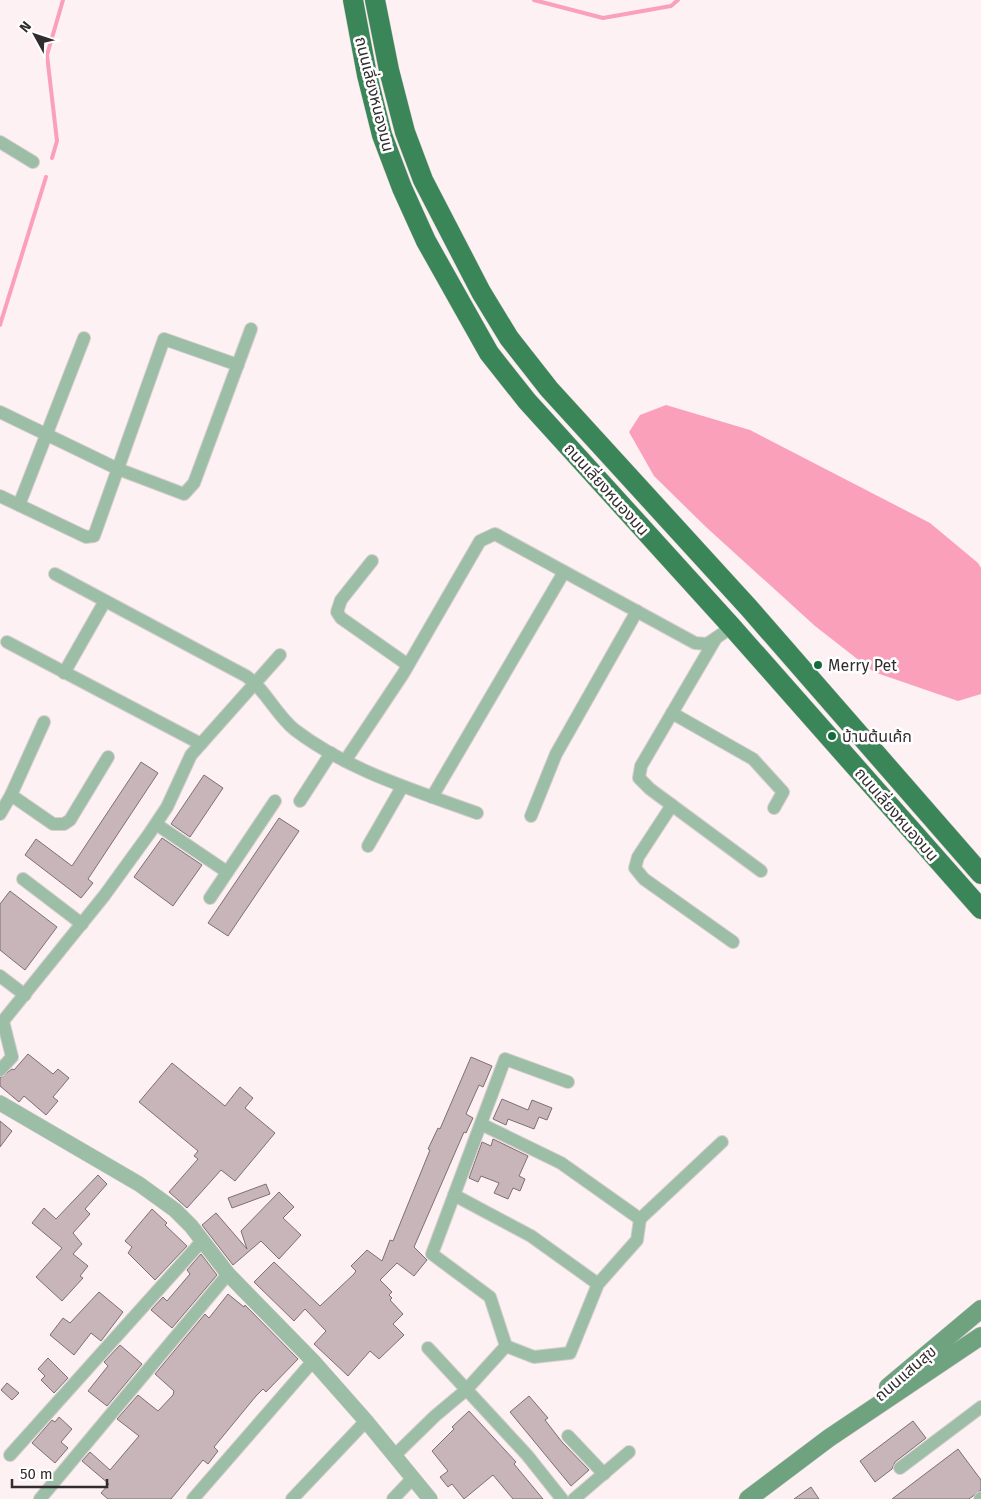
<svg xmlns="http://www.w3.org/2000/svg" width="981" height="1499" font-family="'Fira Sans','Noto Sans Thai',sans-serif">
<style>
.water{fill:#faa0bb}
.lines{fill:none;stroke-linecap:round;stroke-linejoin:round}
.stream{stroke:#faa0bb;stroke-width:4}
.building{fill:#c7b5ba;stroke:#7f6f73}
.minor-casing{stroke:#d9ced0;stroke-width:14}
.tertiary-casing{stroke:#d9ced0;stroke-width:16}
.secondary-casing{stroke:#d9ced0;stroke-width:19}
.trunk-casing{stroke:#d9ced0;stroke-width:21}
.minor{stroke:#9cbea6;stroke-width:12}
.tertiary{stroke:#9cbea6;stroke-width:15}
.secondary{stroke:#6fa380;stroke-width:18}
.trunk{stroke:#3a8658;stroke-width:20}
.poi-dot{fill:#146b3d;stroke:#fff;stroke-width:2}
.labels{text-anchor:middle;stroke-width:5;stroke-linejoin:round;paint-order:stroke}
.street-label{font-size:16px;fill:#332c2e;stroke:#fff}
.poi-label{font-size:16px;fill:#332c2e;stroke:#fff;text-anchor:start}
</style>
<rect width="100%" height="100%" fill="#fdf1f4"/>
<path class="water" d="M666,405L750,430L930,523L978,563L981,568V694L958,701L874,672L815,626L706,527L654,476L629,432L640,415Z"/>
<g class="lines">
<g class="stream">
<path d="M534,0L603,18L671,6L678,0"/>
<path d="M52,158L57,141L47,55L63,0"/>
<path d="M0,325L46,177"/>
</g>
</g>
<g class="building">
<path d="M141,762L158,773L88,879L93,883L81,898L25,855L36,839L72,866Z"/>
<path d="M204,775L223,788L190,837L171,824Z"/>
<path d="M279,818L299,831L228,936L208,923Z"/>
<path d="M162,838L202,865L173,906L134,877Z"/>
<path d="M10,891L57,927L25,970L0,950V904Z"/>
<path d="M28,1054L53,1074L58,1069L69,1078L53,1097L58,1101L46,1115L24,1096L19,1102L0,1086V1078L12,1069L14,1070Z"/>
<path d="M471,1057L492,1066L483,1087L479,1085L466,1114L473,1118L466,1133L464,1132L414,1247L427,1260L414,1276L397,1263L380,1280L392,1292L389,1295L392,1298L390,1300L403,1314L393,1324L404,1335L379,1359L370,1351L348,1376L314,1344L326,1331L305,1309L294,1321L254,1282L274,1262L320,1306L354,1274L356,1271L351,1266L367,1250L382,1261L390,1240L393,1241L430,1150L428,1149L438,1128L440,1129Z"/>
<path d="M172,1063L225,1106L240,1087L253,1098L245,1108L275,1133L235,1181L221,1170L187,1208L169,1192L198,1159L194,1156L198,1151L139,1102Z"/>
<path d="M502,1099L528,1110L532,1100L552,1108L547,1120L539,1117L534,1129L508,1119L506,1125L493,1119Z"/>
<path d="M0,1121L12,1131L0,1147Z"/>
<path d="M493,1139L528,1156L519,1176L525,1179L520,1191L513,1188L508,1199L494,1193L499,1183L481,1176L478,1182L469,1178L482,1142L491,1146Z"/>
<path d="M98,1175L107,1184L85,1209L90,1214L73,1233L82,1244L73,1254L88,1266L80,1276L83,1278L62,1301L36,1277L62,1248L32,1223L44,1208L56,1219Z"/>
<path d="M266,1184L270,1194L232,1208L228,1198Z"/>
<path d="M279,1192L294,1207L283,1218L301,1235L279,1259L261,1241L233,1265L202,1225L216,1213L247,1249L241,1231Z"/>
<path d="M152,1209L167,1223L165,1225L187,1246L155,1280L128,1253L132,1247L125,1241Z"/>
<path d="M201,1254L217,1275L172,1328L151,1310L163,1297L167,1301L190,1274L187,1270Z"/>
<path d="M99,1292L123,1312L101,1341L91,1333L74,1355L50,1335L63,1318L70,1323Z"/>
<path d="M228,1294L244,1307L245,1305L298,1359L266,1392L263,1389L256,1396L214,1447L218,1451L208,1464L203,1460L171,1499H108L101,1493L109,1484L82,1461L90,1452L110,1470L139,1436L117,1419L138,1395L158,1411L173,1395L174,1391L155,1374L205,1314L209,1318Z"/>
<path d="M120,1345L142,1364L107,1406L88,1391L108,1366L104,1362Z"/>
<path d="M48,1358L68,1378L54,1393L41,1380L45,1376L38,1369Z"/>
<path d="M7,1383L19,1393L12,1400L1,1390Z"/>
<path d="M529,1396L548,1418L545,1420L562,1442L589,1470L571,1486L510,1412Z"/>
<path d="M469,1411L516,1462L514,1464L543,1499H513L493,1475L464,1499L452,1484L448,1487L440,1477L448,1471L432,1451L454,1429L452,1427Z"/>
<path d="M59,1417L72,1429L61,1442L68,1448L55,1463L32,1443L52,1420L55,1422Z"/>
<path d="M913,1421L926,1438L895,1462L892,1469L875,1482L860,1461Z"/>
<path d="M958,1449L981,1480V1490L969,1499H892Z"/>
<path d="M811,1487L819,1499H794Z"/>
</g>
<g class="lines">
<defs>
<g id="minor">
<path d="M0,142L33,162"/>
<path d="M0,412L118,469L184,494L194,483L251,329"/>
<path d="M0,496L86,537L94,536L164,339L238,365"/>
<path d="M19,505L84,338"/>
<path d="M372,561L341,600L337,612L341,618L408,665"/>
<path d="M55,574L246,676C266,690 276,715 295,730C349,771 414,790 477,813"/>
<path d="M716,638L641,766L639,778L650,789L761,871"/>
<path d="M7,642L201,744"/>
<path d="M64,673L105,601"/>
<path d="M672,713L753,759L783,792L774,808"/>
<path d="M345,761L403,674L480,541L495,534L695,643L707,644L732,627"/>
<path d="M11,795L53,824H64L70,820L108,757"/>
<path d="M432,797L564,572"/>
<path d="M300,801L331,753"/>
<path d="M672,805L638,857L635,868L644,879L733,942"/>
<path d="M0,814L11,795L44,722"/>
<path d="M531,816L556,754L637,611"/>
<path d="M156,824L227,872"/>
<path d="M368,846L402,787"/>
<path d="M23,879L82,924"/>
<path d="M210,898L275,801"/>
<path d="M0,976L25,995"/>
<path d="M0,1070L12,1057L3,1021L104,896L149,834L167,807L191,755L280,655"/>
<path d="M481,1124L561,1163L640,1219"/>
<path d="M454,1195L531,1236L598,1284"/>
<path d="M506,1346L490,1297L432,1254L505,1059L568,1082"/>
<path d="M428,1348L527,1455L562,1499"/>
<path d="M568,1436L604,1474"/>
<path d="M10,1455L203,1240"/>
<path d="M394,1456L435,1416L466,1390L506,1346L534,1357L570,1353L598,1284L637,1240L640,1219L722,1142"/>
<path d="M900,1468L981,1407"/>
<path d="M40,1499L228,1274"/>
<path d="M193,1499L313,1361"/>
<path d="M292,1499L366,1421"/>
<path d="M393,1499L413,1478"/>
<path d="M574,1499L629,1452"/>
<path d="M980,1499L981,1498"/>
</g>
<path id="tertiary" d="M0,1103L139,1184L175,1210L191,1226L228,1274L313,1361L366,1421L430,1499"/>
<g id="secondary">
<path d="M888,1387L981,1309"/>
<path d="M748,1499L829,1438L981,1336"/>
</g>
<g id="trunk">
<path d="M353,0L367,75L382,135L402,188L426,241L489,353L527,401L732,627L981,909"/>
<path d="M375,0L389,70L405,132L423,180L481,292L509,338L549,389L749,608L981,874"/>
</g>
</defs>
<use href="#minor" class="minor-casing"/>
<use href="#tertiary" class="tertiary-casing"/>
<use href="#secondary" class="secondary-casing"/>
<use href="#trunk" class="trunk-casing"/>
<use href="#minor" class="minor"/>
<use href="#tertiary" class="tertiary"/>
<use href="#secondary" class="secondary"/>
<use href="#trunk" class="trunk"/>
</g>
<g class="poi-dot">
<circle cx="818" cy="665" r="5"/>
<circle cx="832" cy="736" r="5"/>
</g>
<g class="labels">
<g class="street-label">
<text transform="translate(375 94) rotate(76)" y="6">ถนนเลี่ยงหนองมน</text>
<text transform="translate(607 489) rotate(48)" y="6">ถนนเลี่ยงหนองมน</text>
<text transform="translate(897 814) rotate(49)" y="6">ถนนเลี่ยงหนองมน</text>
<text transform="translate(905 1373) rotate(-41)" y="6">ถนนแสนสุข</text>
</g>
<g class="poi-label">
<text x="828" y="671">Merry Pet</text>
<text x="842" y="742">บ้านต้นเค้ก</text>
</g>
</g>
<g transform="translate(35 35) rotate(310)" stroke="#ffffff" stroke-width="4" paint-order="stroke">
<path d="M0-4L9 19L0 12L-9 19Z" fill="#332c2e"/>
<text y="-8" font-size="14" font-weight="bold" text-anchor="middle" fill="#332c2e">N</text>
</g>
<path d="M12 1479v8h95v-8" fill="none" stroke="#332c2e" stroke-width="2.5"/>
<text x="20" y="1479" font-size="15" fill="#332c2e" stroke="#ffffff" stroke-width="4" paint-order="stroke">50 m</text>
</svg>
